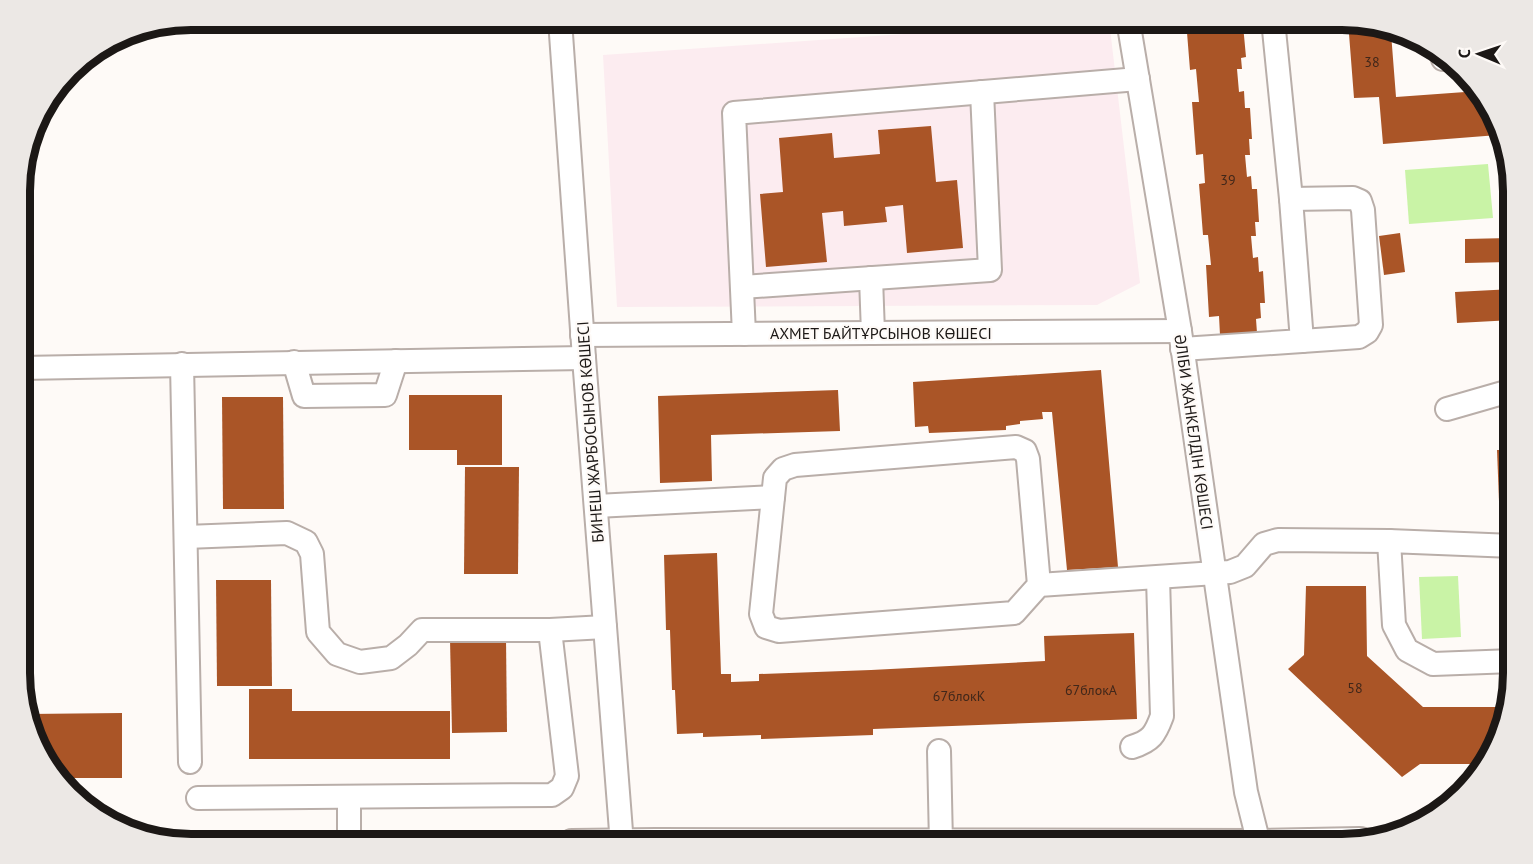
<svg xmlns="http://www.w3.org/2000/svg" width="1533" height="864" font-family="'PT Sans',sans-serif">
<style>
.education{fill:#fcecf0}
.green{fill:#c9f3a6}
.building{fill:#aa5527}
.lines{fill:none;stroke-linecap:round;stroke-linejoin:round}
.minor-casing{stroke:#b9aea9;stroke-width:26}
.major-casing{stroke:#b9aea9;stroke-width:32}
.minor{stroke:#fff;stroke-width:22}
.major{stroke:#fff;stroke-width:28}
.labels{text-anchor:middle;stroke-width:4.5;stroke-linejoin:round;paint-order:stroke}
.number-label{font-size:14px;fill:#40271a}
.street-label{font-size:16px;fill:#1c1816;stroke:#fefaf7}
.rim{fill:none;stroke:#1c1816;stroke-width:8}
</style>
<rect width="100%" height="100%" fill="#fefaf7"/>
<path class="education" d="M934,20H1109L1140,283L1097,305L617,307L603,55L932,32Z"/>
<g class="green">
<path d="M1488,164L1493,218L1409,224L1405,170Z"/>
<path d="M1458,576L1461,637L1422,639L1419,577Z"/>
</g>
<g class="building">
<path d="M1186,20H1238V25H1243L1246,57L1241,58L1242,69H1237L1239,92L1244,91L1245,108H1250L1252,139H1249L1250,155H1245L1247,177L1251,176L1252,189H1257L1259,222H1255L1256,236H1251L1253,258L1258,257L1259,272L1263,271L1265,303H1260L1261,318L1256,319L1257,333L1220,335L1219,316L1209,317L1206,265H1211L1208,235H1203L1199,184L1205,183L1203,154L1196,155L1192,102H1199L1196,69L1190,70Z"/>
<path d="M1348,21L1391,33L1396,97L1479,91L1485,96L1498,135L1383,144L1379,97L1354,98Z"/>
<path d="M931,126L936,182L957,180L963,248L907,253L903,205L885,207L887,222L844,226L843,211L822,213L827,262L766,267L760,194L783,192L779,138L832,133L834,158L880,154L878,130Z"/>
<path d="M1400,233L1405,272L1384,275L1379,236Z"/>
<path d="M1509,238V262L1465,263V239Z"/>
<path d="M1513,289V320L1457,323L1455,292Z"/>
<path d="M1101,370L1118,567L1067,570L1052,412H1042L1043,419L1020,421V424L1006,426V430L929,433L928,426L915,427L913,382Z"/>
<path d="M838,390L840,431L711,435L712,481L660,483L658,396Z"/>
<path d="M409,395H502V465H457V450H409Z"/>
<path d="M222,397H283L284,509H223Z"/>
<path d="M1497,450H1513V500L1499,501Z"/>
<path d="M465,467H519L518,574H464Z"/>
<path d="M717,553L721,674H731V682L759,681V674L871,670L1045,661L1044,636L1134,633L1137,719L873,729V735L761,739V735L703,737V733L677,734L675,690H672L670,630H666L664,555Z"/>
<path d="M216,580H271L272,686H217Z"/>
<path d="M1306,586H1366L1367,656L1423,707H1506L1491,759L1486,764H1420L1402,777L1288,669L1304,655Z"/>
<path d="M506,638L507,732L452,733L450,639Z"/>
<path d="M249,689H292V711H450V759H249Z"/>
<path d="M122,713V778H59L48,768L28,714Z"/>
</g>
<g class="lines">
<defs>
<g id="minor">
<path d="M560,20L584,358L622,844"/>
<path d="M1128,20L1180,331L1246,792L1259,844"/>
<path d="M1443,56V59H1445"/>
<path d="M1291,199L1353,198L1360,201L1363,210L1371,325L1367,332L1359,337L1302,341"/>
<path d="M871,278L873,333"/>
<path d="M742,287L990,270L982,92"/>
<path d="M744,334L734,113L1138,79"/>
<path d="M582,335L1180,331"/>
<path d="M1182,349L1302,341L1291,199L1273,20"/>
<path d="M294,362L304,396L385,395L396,361"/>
<path d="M182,364L190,762"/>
<path d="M21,368L584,358"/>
<path d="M1447,409L1513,390"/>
<path d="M596,506L773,497"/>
<path d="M186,537L287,533L306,542L312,554L318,632L337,654L360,662L391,658L408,645L422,630H550L605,627"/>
<path d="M1513,546L1389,541L1394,625L1407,650L1433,664L1513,661"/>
<path d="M1039,585L1014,613L779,631L766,627L761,614L775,478L783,469L795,465L1016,447L1025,451L1028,459L1039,585L1230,572L1245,566L1264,544L1278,540L1389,541"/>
<path d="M1132,747C1151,741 1155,735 1162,716L1158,578"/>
<path d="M939,751L941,843"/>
<path d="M349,797V844"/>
<path d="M198,798L552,795L562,788L567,776L550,630"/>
</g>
<path id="major" d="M572,844L656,843L1259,844L1360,842"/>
</defs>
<use href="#minor" class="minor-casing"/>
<use href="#major" class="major-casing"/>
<use href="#minor" class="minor"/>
<use href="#major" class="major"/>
</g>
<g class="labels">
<g class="number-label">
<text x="1372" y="67">38</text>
<text x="1228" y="185">39</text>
<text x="1355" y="693">58</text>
<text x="1091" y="695">67блокA</text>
<text x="959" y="701">67блокK</text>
</g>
<g class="street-label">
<text x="881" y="339">АХМЕТ БАЙТҰРСЫНОВ КӨШЕСІ</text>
<text transform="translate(590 432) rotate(-94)" y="6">БИНЕШ ЖАРБОСЫНОВ КӨШЕСІ</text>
<text transform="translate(1194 432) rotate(82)" y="6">ӘЛІБИ ЖАНКЕЛДІН КӨШЕСІ</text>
</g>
</g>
<path d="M0 0H1533V864H0ZM191 30H1342A161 161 0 0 1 1503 191V673A161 161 0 0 1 1342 834H191A161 161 0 0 1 30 673V191A161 161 0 0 1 191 30Z" fill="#ece8e5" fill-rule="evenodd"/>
<path class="rim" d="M191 30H1342A161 161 0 0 1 1503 191V673A161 161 0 0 1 1342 834H191A161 161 0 0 1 30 673V191A161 161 0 0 1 191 30Z"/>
<g transform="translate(1479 54) rotate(272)" stroke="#fefaf7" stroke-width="4.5" paint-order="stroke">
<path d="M0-4.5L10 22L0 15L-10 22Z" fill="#1c1816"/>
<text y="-9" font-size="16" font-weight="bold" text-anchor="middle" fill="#1c1816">С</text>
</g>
</svg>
